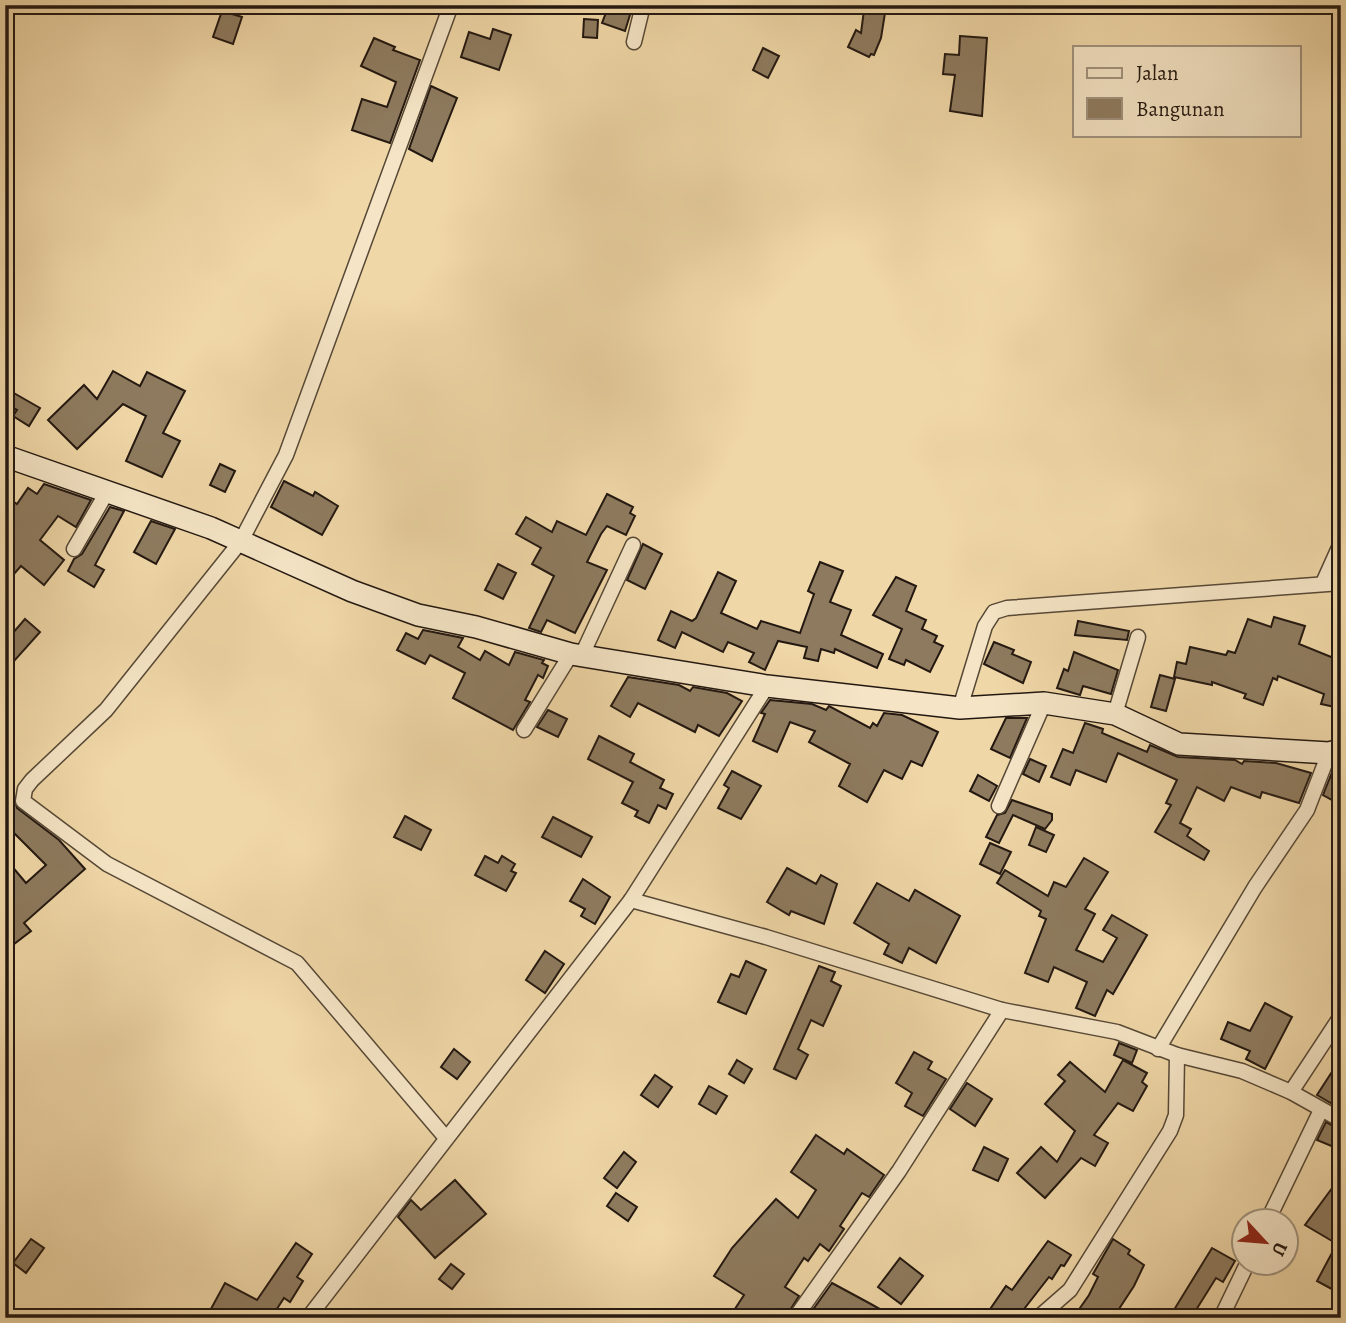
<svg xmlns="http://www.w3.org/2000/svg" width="1346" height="1323" font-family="Alegreya,serif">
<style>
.building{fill:#8e7b5f;stroke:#231811;stroke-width:2}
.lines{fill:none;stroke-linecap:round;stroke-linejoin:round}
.street-casing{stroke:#564836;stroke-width:17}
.secondary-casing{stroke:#231811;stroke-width:24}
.street{stroke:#f5e5c6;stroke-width:14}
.secondary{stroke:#f5e5c6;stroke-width:21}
</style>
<rect width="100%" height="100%" fill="#f0d7a7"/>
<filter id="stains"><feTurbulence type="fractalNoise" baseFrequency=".00286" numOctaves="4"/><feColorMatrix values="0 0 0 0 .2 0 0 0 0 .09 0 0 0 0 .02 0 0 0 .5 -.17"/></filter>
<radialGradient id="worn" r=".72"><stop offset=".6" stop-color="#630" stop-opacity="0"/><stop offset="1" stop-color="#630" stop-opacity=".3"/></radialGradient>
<g class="building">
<path d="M609,5H633L625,31L602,23Z"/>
<path d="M864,10L885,13L881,38L874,55L871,54L869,57L848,47L856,30L861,33Z"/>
<path d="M222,11L242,17L233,44L213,37Z"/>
<path d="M584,19L598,20L597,38L583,37Z"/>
<path d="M493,29L511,35L499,70L461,57L469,32L490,39Z"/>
<path d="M960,36L987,38L982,116L950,111L955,75L943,74L945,54L959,55Z"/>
<path d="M374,38L395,47L393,50L420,60L390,143L352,130L362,99L387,107L396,82L361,66Z"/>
<path d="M763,48L779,56L768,78L753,70Z"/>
<path d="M431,86L457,98L432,161L409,149Z"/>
<path d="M113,371L140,386L147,372L185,391L163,433L180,441L162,477L126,461L146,416L123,404L77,449L48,420L84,385L97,399Z"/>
<path d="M5,388L40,408L29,426L13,416L17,410L5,404Z"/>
<path d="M220,464L235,471L225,492L210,485Z"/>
<path d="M284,481L313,496L315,492L338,506L322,535L271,507Z"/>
<path d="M44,484L91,500L76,527L58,516L40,540L64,560L44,585L21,566L5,584V496L17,504L28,488L37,494Z"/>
<path d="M607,494L633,507L630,513L635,516L626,535L607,526L601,534L587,562L607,570L575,633L547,620L541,632L529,628L554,576L532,564L541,548L516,534L526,517L552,532L557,521L586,535Z"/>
<path d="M110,507L124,511L95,565L104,570L94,587L68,571L74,559L82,554Z"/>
<path d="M151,521L175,529L156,564L134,552Z"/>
<path d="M643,544L662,554L645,589L627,580Z"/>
<path d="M820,562L843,571L830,602L851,610L841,635L883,654L877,668L835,649L834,653L821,649L818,661L804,658L807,647L778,641L765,670L749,662L754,653L728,642L723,652L682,632L675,648L658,640L671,611L692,621L696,618L718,572L736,581L721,613L757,629L761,621L800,633L814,594L808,591Z"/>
<path d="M498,564L516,573L503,599L485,590Z"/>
<path d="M896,577L916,586L906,611L926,620L922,629L937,636L934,642L943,646L930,672L906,660L904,665L889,659L902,629L873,615Z"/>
<path d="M1274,617L1305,626L1299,644L1341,661V684L1335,707L1321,704L1324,694L1278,676L1277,680L1273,678L1263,705L1244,698L1246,694L1212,682V685L1174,677L1177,662L1186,664L1190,647L1226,655L1228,651L1235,653L1248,619L1271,627Z"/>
<path d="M25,619L40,632L15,660L5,652V642Z"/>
<path d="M1078,621L1129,631L1127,640L1075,635Z"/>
<path d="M423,630L463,638L458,647L480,660L485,651L509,665L515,652L544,660L542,663L548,666L543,678L538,675L525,700L530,702L513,730L453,698L465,673L430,655L425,664L397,650L406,633L418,639Z"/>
<path d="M994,642L1014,650L1012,654L1031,662L1023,683L984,664Z"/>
<path d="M1074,652L1118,670L1111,694L1083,686L1080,695L1057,688L1064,669L1068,671Z"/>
<path d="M1160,675L1175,679L1166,711L1151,707Z"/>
<path d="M628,677L679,685L690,691L693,687L727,693L742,701L719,736L698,725L695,732L638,703L630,717L611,706Z"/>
<path d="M770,700L812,704L826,710L829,706L870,728L873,723L877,726L884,713L902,715L938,732L922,766L911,761L902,779L884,770L867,802L839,786L850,764L809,742L815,731L790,722L777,752L753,741L765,714L761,713Z"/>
<path d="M548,710L567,719L558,737L537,727Z"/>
<path d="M1006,718H1027L1010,758L991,749Z"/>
<path d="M1085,723L1103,729L1102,733L1147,752L1150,745L1178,757L1235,760L1242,764L1244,761L1276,763L1311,773L1299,803L1262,792L1260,798L1231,787L1224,801L1197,787L1180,823L1191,829L1187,836L1209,851L1204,860L1155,832L1171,805L1166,803L1177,780L1118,753L1106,782L1076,770L1070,785L1051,777L1063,749L1073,753Z"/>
<path d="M599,736L634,754L630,762L664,780L660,788L673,794L666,809L658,805L649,823L635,816L638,811L622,803L633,782L588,759Z"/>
<path d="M1030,759L1046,766L1039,782L1023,774Z"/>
<path d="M1341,764V805L1323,795L1335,765Z"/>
<path d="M732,771L761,786L741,819L718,808L729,788L724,785Z"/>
<path d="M978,775L997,786L989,801L970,791Z"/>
<path d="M5,786L14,795L17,808L59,840L85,869L24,923L31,931L5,951V858L26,883L46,865L5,824Z"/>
<path d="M1012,800L1052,814V820L1045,829L1013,815L999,843L986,837L997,815L1005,813Z"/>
<path d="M405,816L431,830L421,850L394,837Z"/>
<path d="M553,817L592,837L581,857L542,837Z"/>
<path d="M1036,827L1054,835L1046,852L1029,845Z"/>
<path d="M990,843L1011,852L1000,874L980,864Z"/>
<path d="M485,856L498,863L502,856L515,864L511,871L516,873L506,891L475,875Z"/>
<path d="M1084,858L1108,872L1085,909L1095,914L1076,950L1103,962L1117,938L1103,930L1112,915L1147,935L1113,994L1107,990L1095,1016L1076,1008L1087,982L1054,967L1048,982L1025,973L1046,919L1039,916L1041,911L997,883L1005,870L1048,896L1054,882L1066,887Z"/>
<path d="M787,868L816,884L821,875L837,884L824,924L791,911L789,915L767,902Z"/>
<path d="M583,879L610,897L595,924L581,916L585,909L570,901Z"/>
<path d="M877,883L909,901L915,890L960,916L936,963L909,948L902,963L884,954L889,944L854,923Z"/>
<path d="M545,951L564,964L545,993L526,980Z"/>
<path d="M746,961L766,970L746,1014L718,1002L731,974L739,977Z"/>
<path d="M819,966L835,972L831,981L841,986L823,1026L811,1020L798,1049L808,1055L796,1079L774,1069Z"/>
<path d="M1265,1003L1292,1017L1265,1069L1246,1059L1250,1051L1221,1039L1228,1022L1250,1031Z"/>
<path d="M1119,1043L1137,1050L1132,1063L1114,1055Z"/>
<path d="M454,1049L470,1062L457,1079L441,1067Z"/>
<path d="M914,1052L932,1062L928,1069L946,1079L923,1116L905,1106L912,1093L896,1083Z"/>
<path d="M1341,1058V1109L1317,1095Z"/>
<path d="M737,1060L752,1069L744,1083L729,1074Z"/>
<path d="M1123,1060L1147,1073L1142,1082L1147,1086L1133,1111L1118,1103L1094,1135L1108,1143L1095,1166L1081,1158L1045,1198L1017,1173L1041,1147L1057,1162L1075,1131L1045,1104L1065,1081L1058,1075L1070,1062L1105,1092Z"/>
<path d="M655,1075L672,1087L658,1107L641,1095Z"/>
<path d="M967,1083L992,1099L975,1126L950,1109Z"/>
<path d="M709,1086L727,1096L716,1114L699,1104Z"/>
<path d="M1326,1122L1341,1130V1150L1317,1140Z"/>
<path d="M816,1135L844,1154L847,1149L884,1175L869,1197L862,1193L840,1226L844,1229L829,1251L820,1244L808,1261L804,1258L785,1287L799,1296L785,1318H729L744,1295L714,1276L732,1248L776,1199L798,1218L816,1190L791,1172Z"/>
<path d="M984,1147L1008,1159L998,1181L973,1170Z"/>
<path d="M624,1152L636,1162L617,1188L604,1178Z"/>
<path d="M1341,1176V1226L1332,1241L1305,1225Z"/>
<path d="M455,1180L486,1214L435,1258L398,1217L411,1200L421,1210Z"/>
<path d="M616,1193L637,1207L628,1221L607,1206Z"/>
<path d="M1341,1236V1294L1317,1281Z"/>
<path d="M31,1239L44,1248L26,1273L13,1263Z"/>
<path d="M1113,1239L1130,1250L1128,1254L1144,1265L1134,1286L1113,1318H1073L1089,1295L1098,1277L1093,1274Z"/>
<path d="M1048,1241L1071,1255L1064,1266L1061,1265L1052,1279L1049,1277L1017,1318H984L1006,1286L1012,1290Z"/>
<path d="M296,1243L312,1254L297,1277L303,1281L290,1302L284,1298L271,1318H206L225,1283L257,1300Z"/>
<path d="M1212,1248L1235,1261L1223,1282L1216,1278L1191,1318H1169Z"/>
<path d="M900,1258L923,1276L901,1304L878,1287Z"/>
<path d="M451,1264L464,1274L452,1289L439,1279Z"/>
<path d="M832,1283L869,1303L896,1318H807Z"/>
</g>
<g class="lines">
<defs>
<g id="street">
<path d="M634,42L643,5"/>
<path d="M74,549L107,492"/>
<path d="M1323,583L1341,543"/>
<path d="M582,655L633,545"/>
<path d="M960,708L985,626L994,612L1007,608L1341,583"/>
<path d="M1115,714L1138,637"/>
<path d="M524,730L571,654"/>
<path d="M999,806L1044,703"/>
<path d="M631,900L766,937L1002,1010L1117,1032L1177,1055L1242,1071L1291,1092L1341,1120"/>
<path d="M1158,1049L1255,887L1307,810L1329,753"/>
<path d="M1291,1092L1341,1016"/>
<path d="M446,1138L297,963L107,864L23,801L25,789L32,780L106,710L241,541L286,455L451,5"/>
<path d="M1267,1222L1321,1110"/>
<path d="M308,1318L631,900L767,686"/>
<path d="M795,1318L899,1171L1002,1010"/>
<path d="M1038,1318L1070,1290L1170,1131L1176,1115L1177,1055"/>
<path d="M1221,1318L1247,1264"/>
</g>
<path id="secondary" d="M5,456L211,528L352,591L418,615L476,627L571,654L767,686L960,708L1044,703L1115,714L1179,744L1329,753L1341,750"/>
</defs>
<use href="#street" class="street-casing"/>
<use href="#secondary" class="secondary-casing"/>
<use href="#street" class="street"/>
<use href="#secondary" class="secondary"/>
</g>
<rect width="1346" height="1323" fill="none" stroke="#f0d7a7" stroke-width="28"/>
<rect x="7" y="7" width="1332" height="1309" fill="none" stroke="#231811" stroke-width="3.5"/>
<rect x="14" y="14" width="1318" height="1295" fill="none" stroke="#231811" stroke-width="2"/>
<rect x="1073" y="46" width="228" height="91" fill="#f5e5c6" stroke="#a1937e" stroke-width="2"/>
<rect x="1087" y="68" width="35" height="10" fill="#f5e5c6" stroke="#a1937e" stroke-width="2"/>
<text x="1136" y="80" font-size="21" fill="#231811">Jalan</text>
<rect x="1087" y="98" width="35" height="21" fill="#8e7b5f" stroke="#a1937e" stroke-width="2"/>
<text x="1136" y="116" font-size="21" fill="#231811">Bangunan</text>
<g transform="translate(1265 1242) rotate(116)"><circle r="33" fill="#f5e5c6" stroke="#a1937e" stroke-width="2"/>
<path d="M0-5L12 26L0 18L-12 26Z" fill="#8f2418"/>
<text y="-10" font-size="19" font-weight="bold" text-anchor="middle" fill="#231811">U</text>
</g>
<rect width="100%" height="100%" filter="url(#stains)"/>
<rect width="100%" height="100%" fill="url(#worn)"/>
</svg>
